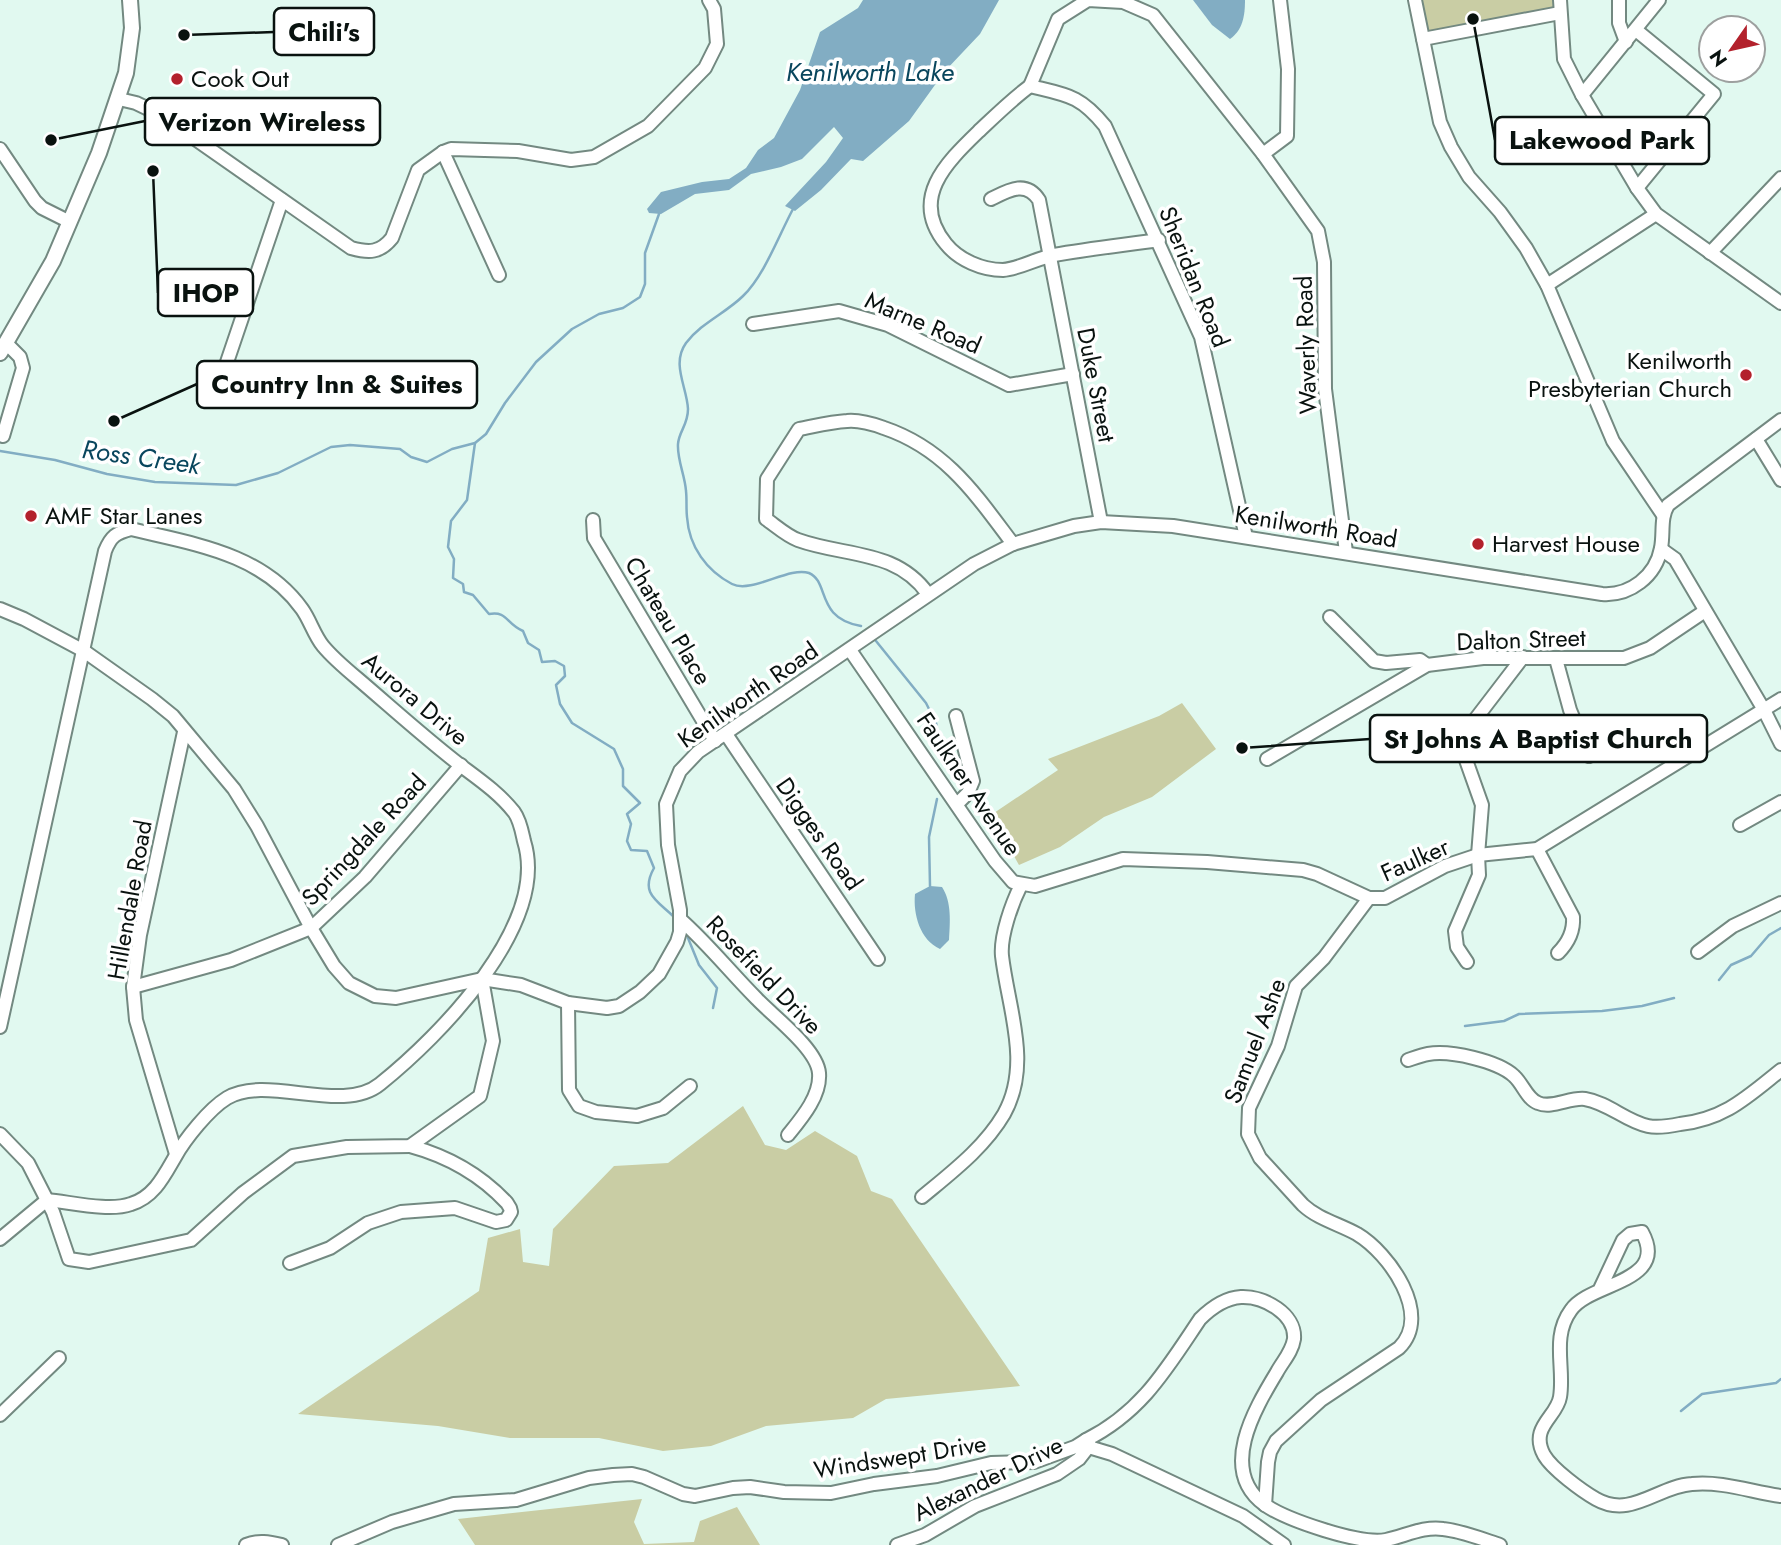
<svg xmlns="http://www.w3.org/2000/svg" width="1781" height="1545" font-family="Jost,sans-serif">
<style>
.green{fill:#c9cda4}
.water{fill:#82adc3}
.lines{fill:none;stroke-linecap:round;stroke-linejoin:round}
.stream{stroke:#82adc3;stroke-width:2.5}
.minor-casing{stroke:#738981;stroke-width:16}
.major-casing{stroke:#738981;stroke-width:18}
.minor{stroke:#fff;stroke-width:12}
.major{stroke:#fff;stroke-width:14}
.poi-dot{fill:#b3212c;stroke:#fff;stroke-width:2.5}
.labels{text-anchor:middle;stroke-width:7;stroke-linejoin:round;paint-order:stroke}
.poi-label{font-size:24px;fill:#09120f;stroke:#fff;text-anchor:start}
.street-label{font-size:24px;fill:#09120f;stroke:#fff}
.water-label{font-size:26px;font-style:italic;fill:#09465d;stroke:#fff}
.leader{fill:none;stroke:#09120f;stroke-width:2.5}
.callout-dot{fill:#09120f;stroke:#fff;stroke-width:2.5}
.callout{fill:#fff;stroke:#09120f;stroke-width:2.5}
.callout-label{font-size:26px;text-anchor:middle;font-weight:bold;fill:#09120f}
</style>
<rect width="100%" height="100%" fill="#e1f9f0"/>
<g class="green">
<path d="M1415,0H1560V13L1423,39Z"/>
<path d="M1182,703L1216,749L1152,797L1104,817L1060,847L1019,865L991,815L1058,770L1048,759L1159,716Z"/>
<path d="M743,1106L765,1145L786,1150L815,1131L857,1156L871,1191L892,1199L1020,1386L886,1399L853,1418L766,1426L711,1446L663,1451L599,1438H510L438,1426L298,1414L479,1291L488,1238L520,1229L523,1262L549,1266L553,1229L614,1166L668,1163Z"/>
<path d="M642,1499L634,1522L644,1544L694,1542L700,1521L737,1507L760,1545H475L458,1519Z"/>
</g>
<g class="water">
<path d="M863,0H999L980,34L945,71L909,121L863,161L851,159L821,190L795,211L785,206L826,162L843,138L834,127L802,159L781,167L751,174L729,190L695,194L661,214L649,213L647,209L661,192L702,182L729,179L746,168L758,150L774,138L800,90L820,32L858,8Z"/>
<path d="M1193,0H1245C1245,15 1243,30 1230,39L1212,25Z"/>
<path d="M930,886L942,887C952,902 950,923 949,940L940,949C920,940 913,914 915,894Z"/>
</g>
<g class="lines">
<g class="stream">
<path d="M793,209C779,235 764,276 743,296C726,313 701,323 686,343C671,364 687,387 688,409C688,425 679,431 678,444C677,460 685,475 686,491C687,500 686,509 687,517C689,547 707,571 732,584C752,594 789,566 809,573C830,582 815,618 861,626"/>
<path d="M475,443L467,500L451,521L448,547L454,559L453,578L463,584L464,592L473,595L489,614C508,611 505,623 523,631L528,643L539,650L542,662L555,661L564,666L565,676L556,685L560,704L572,723L614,749L623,769V786L640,803L627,814L631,824L627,841L631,850L647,851L654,868C640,893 656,900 673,916"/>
<path d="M0,451L55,460L107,474L155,482L236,485L278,473L331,447L350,445L400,449L411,457L427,462L452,449L475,443L486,434L505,403L536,362L572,329L599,314L623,308L640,297L645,284V253L659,214"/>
<path d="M876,641L926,703L936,723L944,765"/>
<path d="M930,886L929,837L937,799"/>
<path d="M688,938L699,965L717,988L713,1008"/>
<path d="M1719,980L1731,965L1751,956L1769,935L1781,928"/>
<path d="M1465,1026L1504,1021L1519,1014L1602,1011L1642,1006L1674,998"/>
<path d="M1681,1411L1702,1394L1776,1383L1781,1379"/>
</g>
<defs>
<g id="minor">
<path d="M1415,0L1440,122L1451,147L1469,177L1500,212L1526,248L1547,285L1613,441L1663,515"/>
<path d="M1560,0L1564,59L1582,95L1637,188L1656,214L1781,303"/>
<path d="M1619,0V23L1626,42"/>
<path d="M1636,30L1714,94L1637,188"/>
<path d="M1423,39L1560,13"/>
<path d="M1030,86L1058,19L1088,0L1123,2L1153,15L1263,154L1318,231L1324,262L1325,389L1346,552"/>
<path d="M1030,86C1067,95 1080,95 1105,126L1201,337L1246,537"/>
<path d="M1030,86C1011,100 995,116 978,132C946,163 909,199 946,244C959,260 982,270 1003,270C1019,269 1037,258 1054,255C1088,249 1124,245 1159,240"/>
<path d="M1582,95L1659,0"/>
<path d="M119,99L136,103L161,115L351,248C369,253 380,253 392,238L418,170L443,152L451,149L518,151L571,160L594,157L648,126L705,68L717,44L714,9L709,0"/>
<path d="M0,149L35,201L42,208L70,222"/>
<path d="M443,152L499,275"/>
<path d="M1263,154L1287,136L1288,69L1280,0"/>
<path d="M991,199C1009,190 1026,180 1039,200L1101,522"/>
<path d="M1710,253L1781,178"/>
<path d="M1547,285L1656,214"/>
<path d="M753,324L839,311L888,325L1009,385L1073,374"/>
<path d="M225,368L282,200"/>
<path d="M3,436L23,368L20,357L7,344"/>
<path d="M1756,439L1781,480"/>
<path d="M593,520L594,538L715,741"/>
<path d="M1661,549L1675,559L1764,710L1781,744"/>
<path d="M928,594C896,549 845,557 798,540C787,536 776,526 766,519L767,479L799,429C815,426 831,422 847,421C858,420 873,424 884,428C946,449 976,495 1013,544"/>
<path d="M0,609L24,619L84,651L152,699L173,716L234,789L257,826L311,928L334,966L349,983L375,996L396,998L482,979L521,985L568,1003L607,1008L619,1006L640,992L659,974L677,942L680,932V910L668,845L666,804L680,771L698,752L974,564L1013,544L1074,526L1101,522L1173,526L1602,594C1630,596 1656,576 1661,548C1664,533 1660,518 1668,505L1781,420"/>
<path d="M1330,617L1374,661L1386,663L1420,660L1427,665"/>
<path d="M850,650L995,861L1013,882L1035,886L1123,859L1207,862L1303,870L1317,874L1369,898H1385L1445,866L1478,855L1537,849L1781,699"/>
<path d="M1556,659L1570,710L1589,756"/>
<path d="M956,716L973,781L968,793L957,804"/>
<path d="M726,734L878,959"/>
<path d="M1267,759L1427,665L1483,658H1624L1650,648L1705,611"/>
<path d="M1740,825L1781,802"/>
<path d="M1537,849L1573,917C1574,931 1568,943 1558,953"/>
<path d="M681,920C709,945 731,973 757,999C773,1016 817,1049 819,1073C821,1096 801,1119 788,1135"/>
<path d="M1698,952L1733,926L1781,903"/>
<path d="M1467,962L1457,947L1455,931L1479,875L1478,855L1482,805L1461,746L1466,726L1474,721L1523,657"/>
<path d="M133,987L231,960L311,928L365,877L461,765"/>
<path d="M568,1003L569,1090L579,1106L596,1112L637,1116L663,1108L690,1086"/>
<path d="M0,1027L105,551C111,536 116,533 131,529C193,544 262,553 302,609C310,620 314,635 323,646C333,658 346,669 358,679C392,708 425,738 460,765C480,780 499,793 514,812C520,820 522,832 524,841C550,924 440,1036 380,1084C342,1115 267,1074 227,1098C209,1109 185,1139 175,1157C164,1176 154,1197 131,1204C109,1212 70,1202 47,1200"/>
<path d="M1408,1060C1414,1058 1422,1055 1428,1054C1450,1050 1498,1061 1514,1076C1523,1084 1527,1099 1538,1103C1552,1109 1570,1097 1585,1099C1609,1103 1625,1121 1648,1126C1658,1128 1670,1126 1680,1124C1725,1119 1747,1097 1781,1070"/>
<path d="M0,1134L28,1163L53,1212L69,1259L89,1262L191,1240L243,1193L293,1156L347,1147L410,1146L480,1096L493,1041L482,979"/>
<path d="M176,1154L136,1020L133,987L140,935L184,732"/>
<path d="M922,1197C952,1172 984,1148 1004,1114C1032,1064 1008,1008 1002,956C1000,936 1012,903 1021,885"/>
<path d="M0,1239L47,1200"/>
<path d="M290,1263L330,1248L368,1223L401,1212L455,1208L496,1222L506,1220L511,1212L510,1208L507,1203C480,1174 447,1156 410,1146"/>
<path d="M1600,1289L1623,1240L1630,1234L1642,1232C1670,1283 1590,1282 1571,1310C1551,1337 1565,1368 1560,1397C1557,1417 1529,1427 1544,1455C1552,1469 1582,1491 1596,1499C1631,1519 1658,1486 1692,1484C1722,1481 1752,1492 1781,1496"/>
<path d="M0,1415L59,1358"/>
<path d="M1265,1505L1268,1462L1270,1452L1276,1441L1321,1400L1399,1348C1433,1315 1389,1253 1357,1234C1339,1224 1318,1219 1303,1205L1260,1158L1248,1134L1249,1108L1278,1046L1296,986L1324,958L1369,898"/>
<path d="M246,1545C258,1540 269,1542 282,1545"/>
<path d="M338,1545L392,1522L454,1504L516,1500L589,1478L613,1475L632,1474L644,1477L683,1494L695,1496L733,1488L750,1487L784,1492L831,1493L874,1484L937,1476L991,1463L1034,1462L1075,1447L1086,1440L1092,1448L1112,1454L1243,1516L1284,1545"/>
<path d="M897,1545L925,1535L975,1506L1057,1474L1079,1459L1086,1450V1440C1142,1412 1167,1368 1200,1319C1211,1308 1226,1298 1241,1297C1264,1296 1296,1314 1294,1339C1292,1352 1283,1361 1277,1372C1254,1410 1218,1471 1265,1505C1287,1520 1360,1545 1386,1540C1405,1536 1424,1526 1443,1529C1462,1531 1482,1539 1500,1545"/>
</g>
<path id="major" d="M0,353L53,261L99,153L126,73L132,28L130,0"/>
</defs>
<use href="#minor" class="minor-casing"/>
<use href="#major" class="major-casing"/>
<use href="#minor" class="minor"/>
<use href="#major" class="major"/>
</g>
<g class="poi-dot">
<circle cx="177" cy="79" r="7"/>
<circle cx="1746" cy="375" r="7"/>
<circle cx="31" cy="516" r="7"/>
<circle cx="1478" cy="544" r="7"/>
</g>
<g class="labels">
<g class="poi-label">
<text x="191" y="87">Cook Out</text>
<text x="1732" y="369" text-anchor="end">Kenilworth<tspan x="1732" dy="28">Presbyterian Church</tspan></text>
<text x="45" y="524">AMF Star Lanes</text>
<text x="1492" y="552">Harvest House</text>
</g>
<g class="street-label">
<text transform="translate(1194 277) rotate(68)" y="8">Sheridan Road</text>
<text transform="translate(923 323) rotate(23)" y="8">Marne Road</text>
<text transform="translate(1306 345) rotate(-92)" y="8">Waverly Road</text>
<text transform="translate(1096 385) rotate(79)" y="8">Duke Street</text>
<text transform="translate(1316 527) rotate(9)" y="8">Kenilworth Road</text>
<text transform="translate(668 621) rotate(59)" y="8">Chateau Place</text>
<text transform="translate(1521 640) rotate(-2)" y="8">Dalton Street</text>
<text transform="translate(748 695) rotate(-35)" y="8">Kenilworth Road</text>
<text transform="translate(415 699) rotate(40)" y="8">Aurora Drive</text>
<text transform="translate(969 784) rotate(56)" y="8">Faulkner Avenue</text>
<text transform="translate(819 834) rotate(55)" y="8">Digges Road</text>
<text transform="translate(364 840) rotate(-47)" y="8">Springdale Road</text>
<text transform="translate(1415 860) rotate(-24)" y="8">Faulker</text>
<text transform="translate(130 900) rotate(-80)" y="8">Hillendale Road</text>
<text transform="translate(764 975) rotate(46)" y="8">Rosefield Drive</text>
<text transform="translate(1255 1041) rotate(-69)" y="8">Samuel Ashe</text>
<text transform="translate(900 1457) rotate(-9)" y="8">Windswept Drive</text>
<text transform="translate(988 1479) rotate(-26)" y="8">Alexander Drive</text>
</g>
<g class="water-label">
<text x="870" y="81">Kenilworth Lake</text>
<text transform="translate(141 457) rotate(8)" y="9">Ross Creek</text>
</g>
</g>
<path class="leader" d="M184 35L274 32M51 140L145 121M1473 19L1495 140M153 171L158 293M114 421L197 384M1242 748L1370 739"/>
<g class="callout-dot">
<circle cx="184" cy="35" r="7"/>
<circle cx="51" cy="140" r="7"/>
<circle cx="1473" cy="19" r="7"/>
<circle cx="153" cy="171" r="7"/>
<circle cx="114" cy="421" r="7"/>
<circle cx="1242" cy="748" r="7"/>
</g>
<g class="callout">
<rect x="274" y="8" width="100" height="47" rx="7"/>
<rect x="145" y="98" width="235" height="47" rx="7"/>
<rect x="1495" y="117" width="214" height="47" rx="7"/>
<rect x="158" y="269" width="95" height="47" rx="7"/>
<rect x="197" y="361" width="280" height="47" rx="7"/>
<rect x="1370" y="715" width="337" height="47" rx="7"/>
</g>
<g class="callout-label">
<text x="324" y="41">Chili's</text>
<text x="262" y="131">Verizon Wireless</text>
<text x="1602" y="149">Lakewood Park</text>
<text x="206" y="302">IHOP</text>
<text x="337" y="393">Country Inn &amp; Suites</text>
<text x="1538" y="748">St Johns A Baptist Church</text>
</g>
<g transform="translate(1732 49) rotate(236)"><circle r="33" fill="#ffffff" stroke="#9da09f" stroke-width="2"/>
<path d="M0-5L12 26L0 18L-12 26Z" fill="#b3212c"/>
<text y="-10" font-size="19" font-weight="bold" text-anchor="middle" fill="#09120f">N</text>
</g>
</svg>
